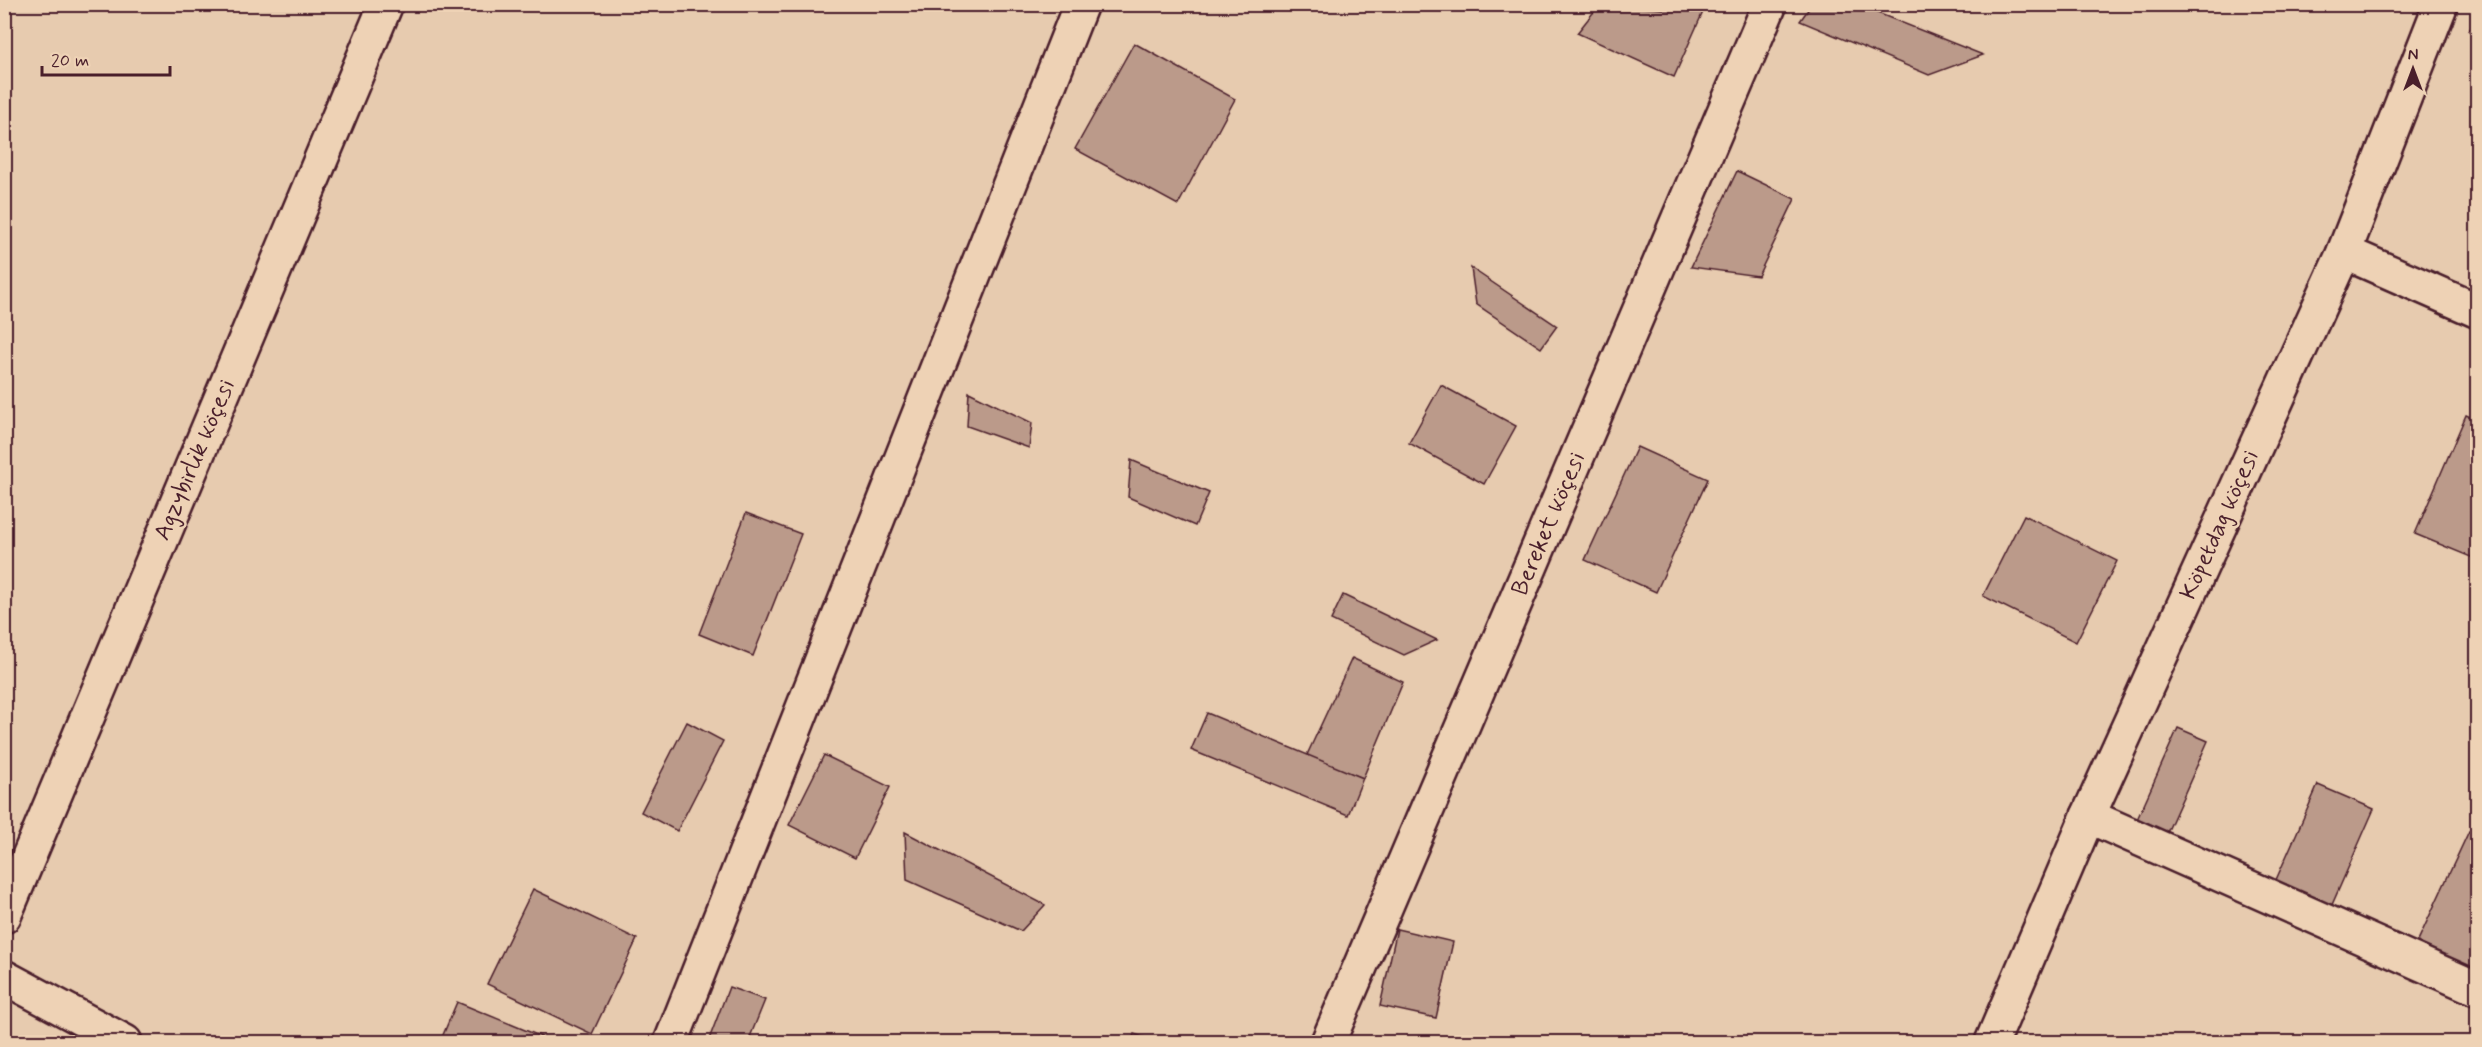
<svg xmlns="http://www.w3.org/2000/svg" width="2482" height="1047" font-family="Mynerve,sans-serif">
	<rect width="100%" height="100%" fill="#e7cbaf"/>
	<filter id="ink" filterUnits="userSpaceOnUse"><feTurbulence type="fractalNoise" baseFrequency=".0167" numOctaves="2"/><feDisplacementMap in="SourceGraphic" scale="12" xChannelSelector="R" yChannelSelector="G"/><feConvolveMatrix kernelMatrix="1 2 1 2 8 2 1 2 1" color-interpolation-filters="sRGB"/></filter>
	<g filter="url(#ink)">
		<g fill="#bb9a8a" stroke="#4a1f2b" stroke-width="1.5">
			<polygon points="1600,4 1703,12 1674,77 1577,33"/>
			<polygon points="1812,4 1855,4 1983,55 1929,75 1800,21"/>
			<polygon points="2478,16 2478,35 2469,31"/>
			<polygon points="1134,43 1235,99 1178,205 1075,149"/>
			<polygon points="1737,171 1795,199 1758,276 1691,267"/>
			<polygon points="1471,268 1557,326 1541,348 1476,304"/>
			<polygon points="1441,385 1516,426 1484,484 1409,443"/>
			<polygon points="969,392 1032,423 1029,448 967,426"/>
			<polygon points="2466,415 2478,420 2478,560 2415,534"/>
			<polygon points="1637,447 1708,479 1656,592 1585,560"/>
			<polygon points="1131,460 1209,493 1195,526 1128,497"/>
			<polygon points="746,513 801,534 753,656 699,634"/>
			<polygon points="2024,515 2117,561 2076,642 1983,596"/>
			<polygon points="1343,595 1437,640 1404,655 1331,620"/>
			<polygon points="1352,658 1403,682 1363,778 1306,757"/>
			<polygon points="1207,713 1363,778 1348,815 1191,750"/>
			<polygon points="687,722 723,741 677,831 641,812"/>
			<polygon points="2178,728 2208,741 2165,837 2135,824"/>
			<polygon points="824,755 890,787 855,858 789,825"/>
			<polygon points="2318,785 2374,809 2331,907 2275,882"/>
			<polygon points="2469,831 2478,835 2476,972 2416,945"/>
			<polygon points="905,832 1045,905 1021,931 907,880"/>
			<polygon points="533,889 637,939 592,1034 487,984"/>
			<polygon points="1397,929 1453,942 1436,1018 1380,1006"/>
			<polygon points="729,987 765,1000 748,1042 708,1042"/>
			<polygon points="457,1002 554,1042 440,1042"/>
			<polygon points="1134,1034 1158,1042 1131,1042"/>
		</g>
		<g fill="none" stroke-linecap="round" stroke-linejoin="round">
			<g stroke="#4a1f2b" stroke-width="38">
				<g id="street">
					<polyline points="2344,252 2478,311"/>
					<polyline points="2088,816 2478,989"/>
					<polyline points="4,916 386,4"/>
					<polyline points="4,977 125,1042"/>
					<polyline points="671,1042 1081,4"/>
					<polyline points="1328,1042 1770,4"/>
					<polyline points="1992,1042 2088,816 2344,252 2441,4"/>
				</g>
			</g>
			<use href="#street" stroke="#eed2b5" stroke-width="33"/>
		</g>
	</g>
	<g text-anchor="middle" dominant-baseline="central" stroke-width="5" stroke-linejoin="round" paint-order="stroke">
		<g font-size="24" fill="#4a1f2b" stroke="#eed2b5">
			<text transform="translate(195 460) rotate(-67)">Agzybirlik köçesi</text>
			<text transform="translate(1549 524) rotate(-67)">Bereket köçesi</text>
			<text transform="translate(2220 525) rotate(-66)">Köpetdag köçesi</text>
		</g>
	</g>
	<rect width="2482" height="1047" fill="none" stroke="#eed2b5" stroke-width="24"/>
	<rect x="12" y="12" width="2458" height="1023" fill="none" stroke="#4a1f2b" stroke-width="2" filter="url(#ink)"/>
	<g transform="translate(2413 69)" stroke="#eed2b5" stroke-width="4.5" paint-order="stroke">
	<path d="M0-4.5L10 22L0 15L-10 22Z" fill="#4a1f2b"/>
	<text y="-9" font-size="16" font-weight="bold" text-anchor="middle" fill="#4a1f2b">N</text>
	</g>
	<path d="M42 66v9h128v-9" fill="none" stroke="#4a1f2b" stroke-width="3"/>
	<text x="51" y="66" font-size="18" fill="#4a1f2b" stroke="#eed2b5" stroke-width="4.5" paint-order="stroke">20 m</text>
</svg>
